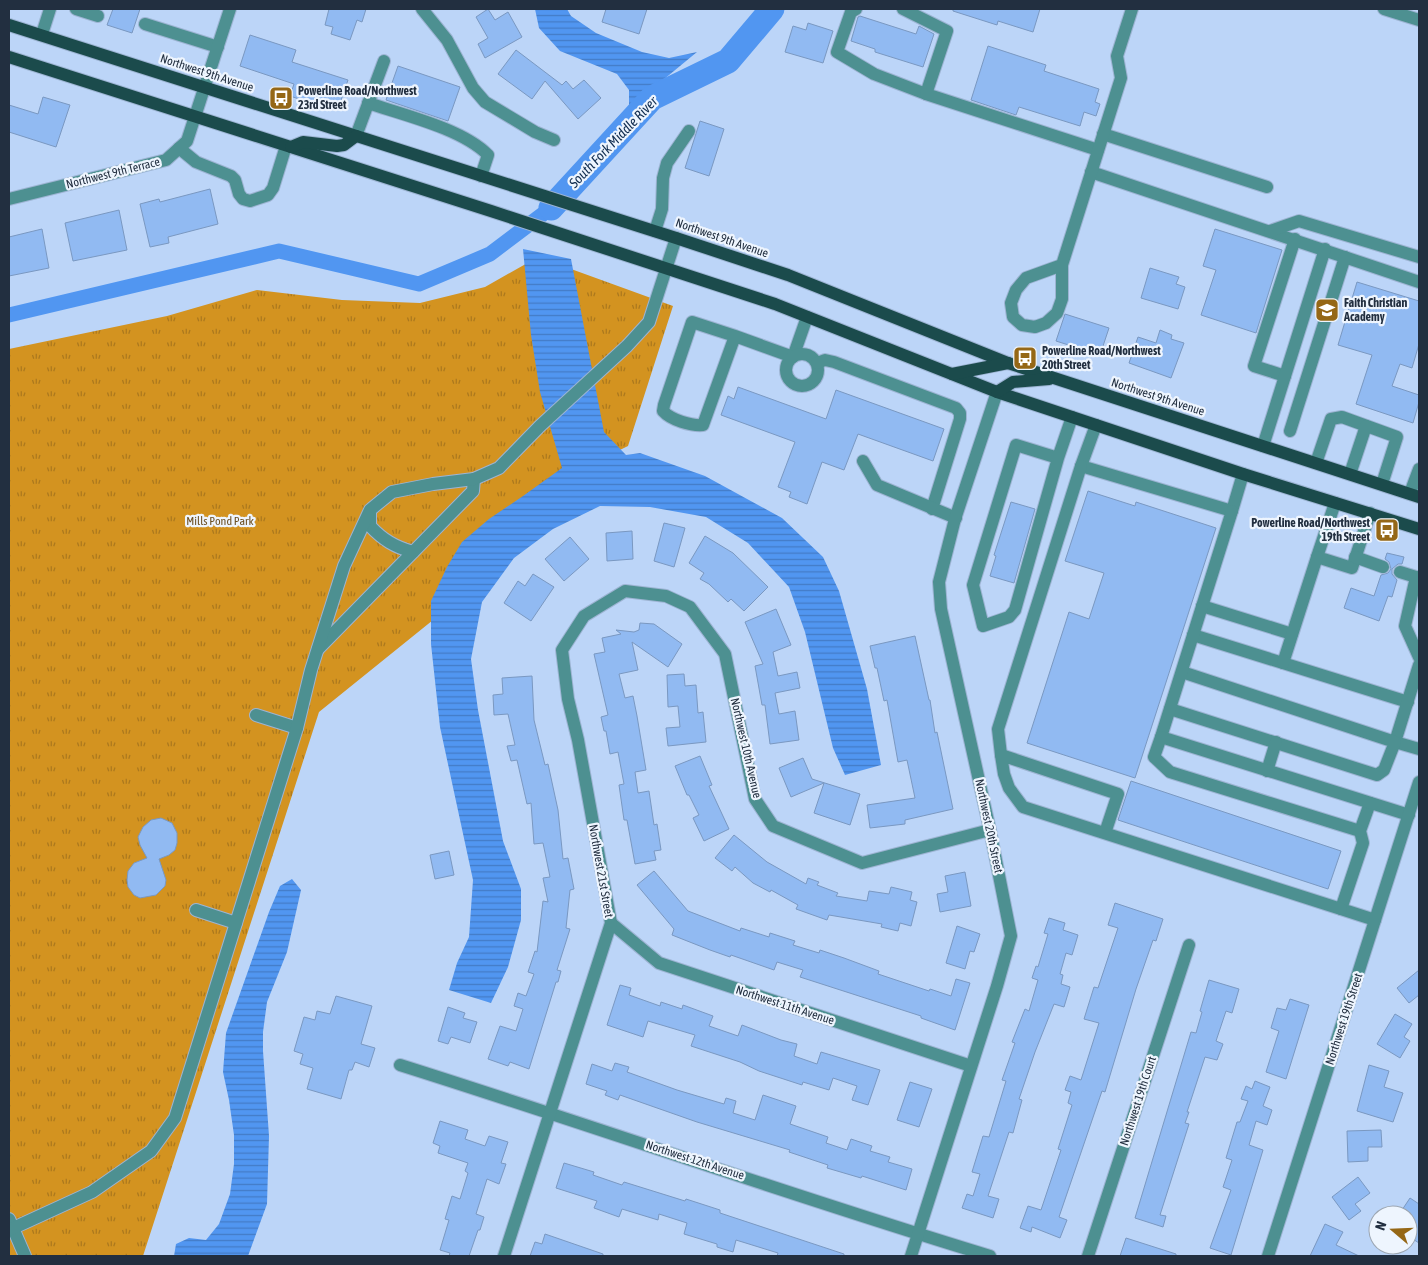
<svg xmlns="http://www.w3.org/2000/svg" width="1428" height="1265" font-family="'Asap Condensed',sans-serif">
	<defs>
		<pattern id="park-tufts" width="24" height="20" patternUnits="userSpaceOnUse" patternTransform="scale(1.25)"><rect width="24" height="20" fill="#d39320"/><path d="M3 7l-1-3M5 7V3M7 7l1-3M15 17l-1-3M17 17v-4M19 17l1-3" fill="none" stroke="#ab781d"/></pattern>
		<pattern id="water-rules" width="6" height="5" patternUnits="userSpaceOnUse" patternTransform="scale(1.25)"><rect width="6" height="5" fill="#5196f1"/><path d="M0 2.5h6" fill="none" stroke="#437bc5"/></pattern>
	</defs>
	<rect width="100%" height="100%" fill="#bcd5f8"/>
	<polygon fill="url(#park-tufts)" points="538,257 673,306 628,446 561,479 438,616 319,712 143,1256 9,1256 9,349 167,316 257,290 342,300 420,303 485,287"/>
	<g fill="url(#water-rules)">
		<polygon points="535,9 567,9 571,16 596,33 642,52 669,58 697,52 629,108 629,90 617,74 560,51 539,28"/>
		<polygon points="523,249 571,259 604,432 626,455 640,453 705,476 782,518 823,557 839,591 867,689 881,765 845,775 833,748 805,632 789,587 748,543 706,517 650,507 600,506 553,529 514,558 482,602 471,659 478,710 503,841 521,889 521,920 508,967 491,1003 449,990 457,963 469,937 473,880 440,727 431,644 431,601 447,567 462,542 489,519 523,496 562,468 540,392 531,335"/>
		<polygon points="292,879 301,890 287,952 267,1002 263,1032 263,1051 269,1136 267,1204 248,1256 174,1256 176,1244 189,1238 206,1240 219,1224 230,1194 234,1164 234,1135 229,1100 223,1072 226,1033 269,912 280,886"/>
	</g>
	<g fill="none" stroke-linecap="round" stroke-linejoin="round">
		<polyline stroke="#5196f1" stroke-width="15" points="9,315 279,251 419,284 490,254 551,208"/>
		<polyline stroke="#5196f1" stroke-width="25" points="551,208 652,98 728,61 772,9"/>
	</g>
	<g fill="#91baf2" stroke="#7a98c1">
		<polygon points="113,9 140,9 132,33 107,25"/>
		<polygon points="329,9 366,9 362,22 357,20 350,40 331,34 333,27 325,25"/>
		<polygon points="488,9 495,20 508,12 522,37 485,58 478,44 488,38 476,17"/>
		<polygon points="606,9 647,9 639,34 602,22"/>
		<polygon points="953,9 1040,9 1033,32 998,21 997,25 953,11"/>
		<polygon points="860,16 916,34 919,26 934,34 923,67 875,52 875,49 851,41 858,17"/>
		<polygon points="808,23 833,31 823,63 785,52 793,26 806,30"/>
		<polygon points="250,35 296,50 292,62 348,80 339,106 322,101 320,106 290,96 294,84 240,66"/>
		<polygon points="988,46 1046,65 1044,71 1099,89 1095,102 1100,104 1096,116 1084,112 1080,126 1019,107 1016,115 971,100"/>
		<polygon points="516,50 562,85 566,81 573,89 584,80 601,98 578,119 545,81 532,99 498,74"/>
		<polygon points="398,66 460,87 448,121 386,100"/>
		<polygon points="43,97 70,105 56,147 9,132 9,105 38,114"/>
		<polygon points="700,121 724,129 709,176 685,168"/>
		<polygon points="210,189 218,224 168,237 169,243 150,247 140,204 159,199 160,202"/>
		<polygon points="119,210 127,250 73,261 65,223"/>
		<polygon points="42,229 49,268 9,276 9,237"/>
		<polygon points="1215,229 1282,250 1256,333 1201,315 1216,270 1203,266"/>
		<polygon points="1150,268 1179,277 1176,284 1185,287 1178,309 1141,298"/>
		<polygon points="1357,282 1419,301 1419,344 1412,368 1400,364 1392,386 1419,395 1419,402 1413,423 1356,404 1372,355 1338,345"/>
		<polygon points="1065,314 1109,328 1100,355 1056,341"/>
		<polygon points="1160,330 1172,335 1171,339 1184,343 1171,378 1129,363 1138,337 1156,343"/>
		<polygon points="738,387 826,419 836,390 944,429 933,461 858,434 844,470 822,462 807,504 789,497 791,492 778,487 795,442 721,415 728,396 734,399"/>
		<polygon points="1088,491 1135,506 1136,502 1216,528 1135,778 1027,743 1069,612 1089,619 1104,573 1065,561"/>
		<polygon points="1011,502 1035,509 1014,583 990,576 996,556 994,555"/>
		<polygon points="664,523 685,528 674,567 654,561"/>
		<polygon points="632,531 633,559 607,561 606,533"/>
		<polygon points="705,536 733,553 768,587 744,611 731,599 728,602 709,584 700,579 704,573 689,563"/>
		<polygon points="570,537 589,559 564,581 545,559"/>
		<polygon points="1387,553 1404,557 1402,564 1398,564 1392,569 1392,574 1397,580 1392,597 1388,596 1379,621 1344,608 1351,588 1374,596 1381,575 1388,573 1391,569 1389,562 1385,559"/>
		<polygon points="533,574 554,587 531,621 504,603 518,581 525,586"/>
		<polygon points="776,609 791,645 773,652 778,676 797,672 800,688 775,693 779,714 795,711 799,740 770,744 765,705 762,705 755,666 763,664 745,622"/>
		<polygon points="640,623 654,624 682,644 668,667 632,642 638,670 619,674 625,698 633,696 637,716 646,770 635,772 638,793 649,791 654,825 657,824 661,850 654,851 656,860 635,864 627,820 624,820 619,785 624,784 618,752 610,754 606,731 604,731 601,717 608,715 594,654 605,652 602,638 621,634 616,630 634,632 639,630"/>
		<polygon points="915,636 929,700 930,700 935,733 937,732 953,809 905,820 905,824 870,828 867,805 915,798 907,760 898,762 887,700 884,701 877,668 875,668 870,646"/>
		<polygon points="684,674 685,686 696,685 698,713 703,712 706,742 668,746 666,728 680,727 678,706 668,707 667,675"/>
		<polygon points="532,676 534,720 545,765 548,764 558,810 563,859 568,858 574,889 570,890 566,928 570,929 557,970 561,971 558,982 556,982 529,1069 510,1062 508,1066 488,1059 500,1026 516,1031 523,1009 514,1006 518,993 526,996 534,974 528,972 535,951 537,952 543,901 548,902 543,878 550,877 543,843 534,844 531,803 527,804 517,760 511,761 507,746 515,745 508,714 494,715 493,695 503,694 502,678"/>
		<polygon points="700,756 712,785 709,786 729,829 704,841 693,818 699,815 689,795 687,795 675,766"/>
		<polygon points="803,758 812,779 860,794 850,825 814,813 824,783 791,797 779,768"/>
		<polygon points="1131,781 1341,851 1328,889 1118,820"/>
		<polygon points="161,818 172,823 177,833 177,843 175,850 169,855 159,859 166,880 165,886 156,895 140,898 134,895 128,887 127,880 128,871 134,863 147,858 140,845 138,837 143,827 151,820"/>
		<polygon points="734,835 767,862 806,884 808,878 819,882 817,885 838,893 836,896 867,901 869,891 889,894 891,887 912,892 910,900 917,902 911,926 900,923 898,931 881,927 882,924 829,915 827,920 796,909 798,905 771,890 770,892 753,883 735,867 732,871 715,858"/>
		<polygon points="449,851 454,875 435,879 430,855"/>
		<polygon points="654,871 688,911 740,931 741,928 769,937 770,933 795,941 793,945 819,953 820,950 844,958 879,971 878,974 929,991 930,989 951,996 956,979 970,983 955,1030 921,1018 921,1016 800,977 803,970 777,962 774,970 731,955 730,957 710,950 672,935 674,929 637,885"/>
		<polygon points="965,872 971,906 940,912 937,894 948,892 945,876"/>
		<polygon points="1115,903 1163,919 1156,941 1153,940 1136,989 1105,1092 1102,1091 1059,1217 1067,1220 1060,1238 1032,1227 1031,1232 1020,1228 1028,1206 1041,1210 1061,1150 1058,1149 1072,1105 1068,1103 1071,1092 1065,1090 1070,1076 1081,1080 1099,1023 1084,1019 1094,987 1098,988 1118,928 1108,925"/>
		<polygon points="1049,918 1065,923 1063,930 1078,935 1072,955 1066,953 1060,974 1063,975 1061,984 1070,987 1064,1007 1054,1004 1035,1052 1019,1099 1022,1100 1013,1133 1009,1132 988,1196 999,1199 993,1218 962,1208 967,1194 973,1196 980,1174 972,1172 983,1136 989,1137 1006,1081 1002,1080 1015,1043 1012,1042 1025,1009 1029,1011 1038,980 1032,978 1036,966 1038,967 1048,934 1044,933"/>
		<polygon points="957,926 980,934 974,952 970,951 965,969 946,963"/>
		<polygon points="1419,970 1419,995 1409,1003 1397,988"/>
		<polygon points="1209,980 1239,989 1232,1013 1226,1011 1216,1041 1223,1044 1217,1060 1205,1057 1187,1112 1189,1112 1185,1123 1189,1124 1160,1215 1166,1216 1163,1227 1135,1218 1191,1032 1196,1033 1202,1012 1200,1011"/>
		<polygon points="620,985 631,988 629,995 660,1006 661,1002 682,1009 683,1005 713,1016 709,1026 738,1036 742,1025 781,1040 797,1044 794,1056 817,1064 821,1052 880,1070 868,1105 852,1100 857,1086 833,1078 829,1090 803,1082 802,1085 759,1071 740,1062 691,1046 695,1035 648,1021 643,1037 607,1025"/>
		<polygon points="336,996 372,1006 361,1044 375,1048 369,1067 355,1062 352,1070 349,1070 341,1099 307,1089 313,1068 300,1064 303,1054 294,1051 304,1017 315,1020 317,1011 330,1014"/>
		<polygon points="1290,999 1309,1005 1286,1079 1266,1072 1279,1031 1271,1028 1277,1008 1286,1010"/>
		<polygon points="448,1007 465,1013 463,1018 477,1022 470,1043 451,1037 448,1044 438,1041"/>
		<polygon points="1395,1014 1412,1024 1404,1037 1410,1041 1400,1058 1377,1044"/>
		<polygon points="615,1063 629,1067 627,1072 677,1090 724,1104 726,1098 736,1101 733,1113 755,1120 763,1095 796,1106 790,1124 828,1137 826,1143 847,1150 851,1139 872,1146 870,1151 890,1157 888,1162 912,1169 906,1190 862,1176 861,1178 827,1168 828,1165 789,1152 790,1150 697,1122 620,1095 618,1100 605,1095 607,1091 586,1084 592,1064 612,1071"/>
		<polygon points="1369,1065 1389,1071 1384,1087 1403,1093 1393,1122 1357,1111"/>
		<polygon points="1255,1081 1270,1087 1263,1106 1272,1110 1267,1125 1256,1121 1249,1145 1263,1150 1231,1255 1210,1248 1231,1190 1223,1187 1232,1160 1226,1158 1237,1122 1240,1122 1248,1101 1241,1099 1246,1086 1252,1089"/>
		<polygon points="910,1082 932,1089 919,1127 897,1120"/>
		<polygon points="440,1121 468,1130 465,1139 485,1146 489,1136 508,1142 501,1163 506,1164 499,1184 487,1179 476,1214 484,1217 480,1230 478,1230 469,1256 449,1256 450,1253 440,1250 449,1220 445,1219 452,1196 460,1199 468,1173 465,1171 468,1163 438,1153 440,1146 433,1143"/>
		<polygon points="1381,1130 1382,1147 1368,1147 1368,1161 1348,1162 1347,1131"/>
		<polygon points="564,1163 594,1172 593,1175 622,1185 624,1182 685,1201 686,1199 720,1210 720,1213 844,1254 844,1256 777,1256 778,1253 736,1240 733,1252 717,1247 717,1244 684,1234 687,1223 659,1214 658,1220 622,1209 619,1217 594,1208 597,1201 556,1188"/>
		<polygon points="1358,1177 1370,1193 1355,1204 1361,1211 1349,1220 1332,1197"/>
		<polygon points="1410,1198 1419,1204 1419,1243 1408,1236 1408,1215 1400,1213"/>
		<polygon points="1325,1224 1343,1232 1336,1245 1359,1256 1310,1256"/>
		<polygon points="545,1234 603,1254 603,1256 530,1256 535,1242 542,1244"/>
		<polygon points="1126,1238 1176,1254 1176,1256 1120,1256"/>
	</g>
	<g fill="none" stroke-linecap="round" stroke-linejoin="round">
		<g stroke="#9db4d3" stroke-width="14">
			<g id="minor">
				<polyline points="76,9 98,16"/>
				<polyline points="422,9 447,40 473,88 485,102 535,132 554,140"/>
				<polyline points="856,9 851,12 837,52 874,74 926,94"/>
				<polyline points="903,9 947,31 926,94 1098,150"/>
				<polyline points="1384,9 1419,20"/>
				<polyline points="145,24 218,47"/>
				<polyline points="42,34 50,9"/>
				<path d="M368 103C404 115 463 129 488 155L481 176"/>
				<polyline points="1103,134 1267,187"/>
				<polyline points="356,136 384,61"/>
				<polyline points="179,148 196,162 231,176 235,180 239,194 243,199 250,201 268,195 273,188 286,146"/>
				<polyline points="1091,172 1419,282"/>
				<polyline points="9,199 166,160 187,141 230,9"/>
				<polyline points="655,231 662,209 663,178 667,163 689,131"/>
				<polyline points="1270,231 1299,221 1419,257"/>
				<polyline points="1062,265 1026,278 1016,290 1011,303 1013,317 1022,325 1035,327 1046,323 1057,313 1062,299 1062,265 1121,78 1117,56 1132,9"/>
				<path d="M735 336 692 322 664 405 663 411C671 420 691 426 703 425L735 336 793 357 807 317"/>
				<circle cx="802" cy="370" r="16"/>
				<polyline points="817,363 825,360 834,362 956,408 960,413 960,419 932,509"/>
				<polyline points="1285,376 1254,366 1295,239"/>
				<polyline points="1096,425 1081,466 1232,511 1243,474"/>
				<polyline points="1290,431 1345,257"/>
				<polyline points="1263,446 1325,249"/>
				<polyline points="1058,458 1015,610 1009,617 983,626 973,585 1016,445 1058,458 1072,417"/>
				<polyline points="863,461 877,485 956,518"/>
				<polyline points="1316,463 1331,419 1342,417 1397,437 1382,484"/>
				<polyline points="1350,474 1366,426"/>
				<polyline points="1410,493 1419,469"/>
				<polyline points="1335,503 1317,557 1352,568 1370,513"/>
				<path d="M370 512V526C383 540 395 547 413 552"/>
				<polyline points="1355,557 1383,567"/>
				<polyline points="1400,572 1416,577"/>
				<polyline points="1419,578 1416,577 1405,626 1419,657"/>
				<polyline points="1202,606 1292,634"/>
				<polyline points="1193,635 1408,702"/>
				<polyline points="318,649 473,491 474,479"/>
				<polyline points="1283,663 1317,557"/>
				<polyline points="1419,665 1395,742 1419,749"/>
				<polyline points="1170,709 1377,775 1384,770 1395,742 1182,672"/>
				<polyline points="256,715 297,728"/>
				<polyline points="1161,737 1232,511"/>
				<polyline points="1001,755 998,729 1081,466"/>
				<polyline points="1267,771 1276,742"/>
				<polyline points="1370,803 1360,831 1363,843 1341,909 1375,920"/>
				<polyline points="1360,831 1170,772 1154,757 1161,737 1409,815"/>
				<polyline points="1105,833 1118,794 1001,755 1004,774 1009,788 1023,807 1341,909"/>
				<polyline points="196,910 236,923"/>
				<polyline points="611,923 659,963 971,1066"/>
				<path d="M400 1065C597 1127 792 1196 990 1256"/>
				<polyline points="9,1219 25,1256"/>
				<polyline points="9,1230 92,1192 151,1151 175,1118 297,728 311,670 344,566 370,510 392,492 433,484 474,479 499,468 540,426 627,346 649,322 676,238"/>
				<polyline points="504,1256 611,923 578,740 568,699 562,650 584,616 625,591 666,596 690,607 725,654 755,799 773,826 862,863 990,830"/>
				<polyline points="911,1256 997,986 1011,936 990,830 941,609 939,582 955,519 997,392"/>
				<polyline points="1088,1256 1189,945"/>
				<polyline points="1268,1256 1419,782"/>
			</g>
		</g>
		<g stroke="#9db4d3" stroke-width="14">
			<g id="major">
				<polyline points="9,25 676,238 788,275 1008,363 1419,497"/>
				<polyline points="9,57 491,211 775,304 997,392 1243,474 1419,529"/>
				<polyline points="291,147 303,142 337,146 344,145 356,136"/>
				<polyline points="952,374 1008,363"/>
				<polyline points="997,392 1013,382 1049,379"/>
			</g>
		</g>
		<use href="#minor" stroke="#4d9091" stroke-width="12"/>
		<use href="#major" stroke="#1b4b4c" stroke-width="12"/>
	</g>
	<defs>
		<g id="bus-square" transform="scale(1.25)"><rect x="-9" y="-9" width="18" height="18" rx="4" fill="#956716" stroke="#eef5fe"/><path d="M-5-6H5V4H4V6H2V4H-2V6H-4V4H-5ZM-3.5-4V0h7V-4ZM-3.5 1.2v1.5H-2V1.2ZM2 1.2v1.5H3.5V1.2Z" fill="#fff"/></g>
		<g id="school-square" transform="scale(1.25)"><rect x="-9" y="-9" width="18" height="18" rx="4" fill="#956716" stroke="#eef5fe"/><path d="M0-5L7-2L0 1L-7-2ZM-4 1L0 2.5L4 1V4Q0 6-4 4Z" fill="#fff"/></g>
	</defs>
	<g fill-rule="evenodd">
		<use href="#bus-square" x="281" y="98"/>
		<use href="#school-square" x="1327" y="310"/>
		<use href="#bus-square" x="1025" y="358"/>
		<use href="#bus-square" x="1387" y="530"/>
	</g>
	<g text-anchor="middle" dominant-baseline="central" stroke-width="4.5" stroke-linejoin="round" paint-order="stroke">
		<g font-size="12" fill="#222f40" stroke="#eef5fe">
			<text transform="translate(207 73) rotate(18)">Northwest 9th Avenue</text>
			<text transform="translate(113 173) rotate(-14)">Northwest 9th Terrace</text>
			<text transform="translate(722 238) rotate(19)">Northwest 9th Avenue</text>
			<text transform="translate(1158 397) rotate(18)">Northwest 9th Avenue</text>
			<text transform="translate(746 748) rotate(77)">Northwest 10th Avenue</text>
			<text transform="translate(989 826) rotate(78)">Northwest 20th Street</text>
			<text transform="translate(601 871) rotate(80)">Northwest 21st Street</text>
			<text transform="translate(785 1005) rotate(18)">Northwest 11th Avenue</text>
			<text transform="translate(1344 1019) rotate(-72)">Northwest 19th Street</text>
			<text transform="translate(1138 1101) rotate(-72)">Northwest 19th Court</text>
			<text transform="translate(695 1160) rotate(18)">Northwest 12th Avenue</text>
		</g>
		<g font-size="12" font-weight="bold" fill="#222f40" stroke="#eef5fe" text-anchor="start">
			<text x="298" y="91">Powerline Road/Northwest<tspan x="298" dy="14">23rd Street</tspan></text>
			<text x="1344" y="303">Faith Christian<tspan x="1344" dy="14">Academy</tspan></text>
			<text x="1042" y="351">Powerline Road/Northwest<tspan x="1042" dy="14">20th Street</tspan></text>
			<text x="1370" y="523" text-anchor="end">Powerline Road/Northwest<tspan x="1370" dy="14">19th Street</tspan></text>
		</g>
		<g font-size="12" fill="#6c4f22" stroke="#eef5fe">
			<text x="220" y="521">Mills Pond Park</text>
		</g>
		<g font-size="14" font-style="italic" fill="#102c4f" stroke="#eef5fe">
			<text transform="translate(613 142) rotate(-46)">South Fork Middle River</text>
		</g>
	</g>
	<rect width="1428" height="1265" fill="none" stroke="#222f40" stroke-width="20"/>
	<g transform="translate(1393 1230) rotate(289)"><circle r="24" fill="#eef5fe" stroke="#9ca6b2"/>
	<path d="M0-4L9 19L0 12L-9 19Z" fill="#956716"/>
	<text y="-8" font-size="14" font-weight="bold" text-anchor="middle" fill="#222f40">N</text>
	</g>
</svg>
